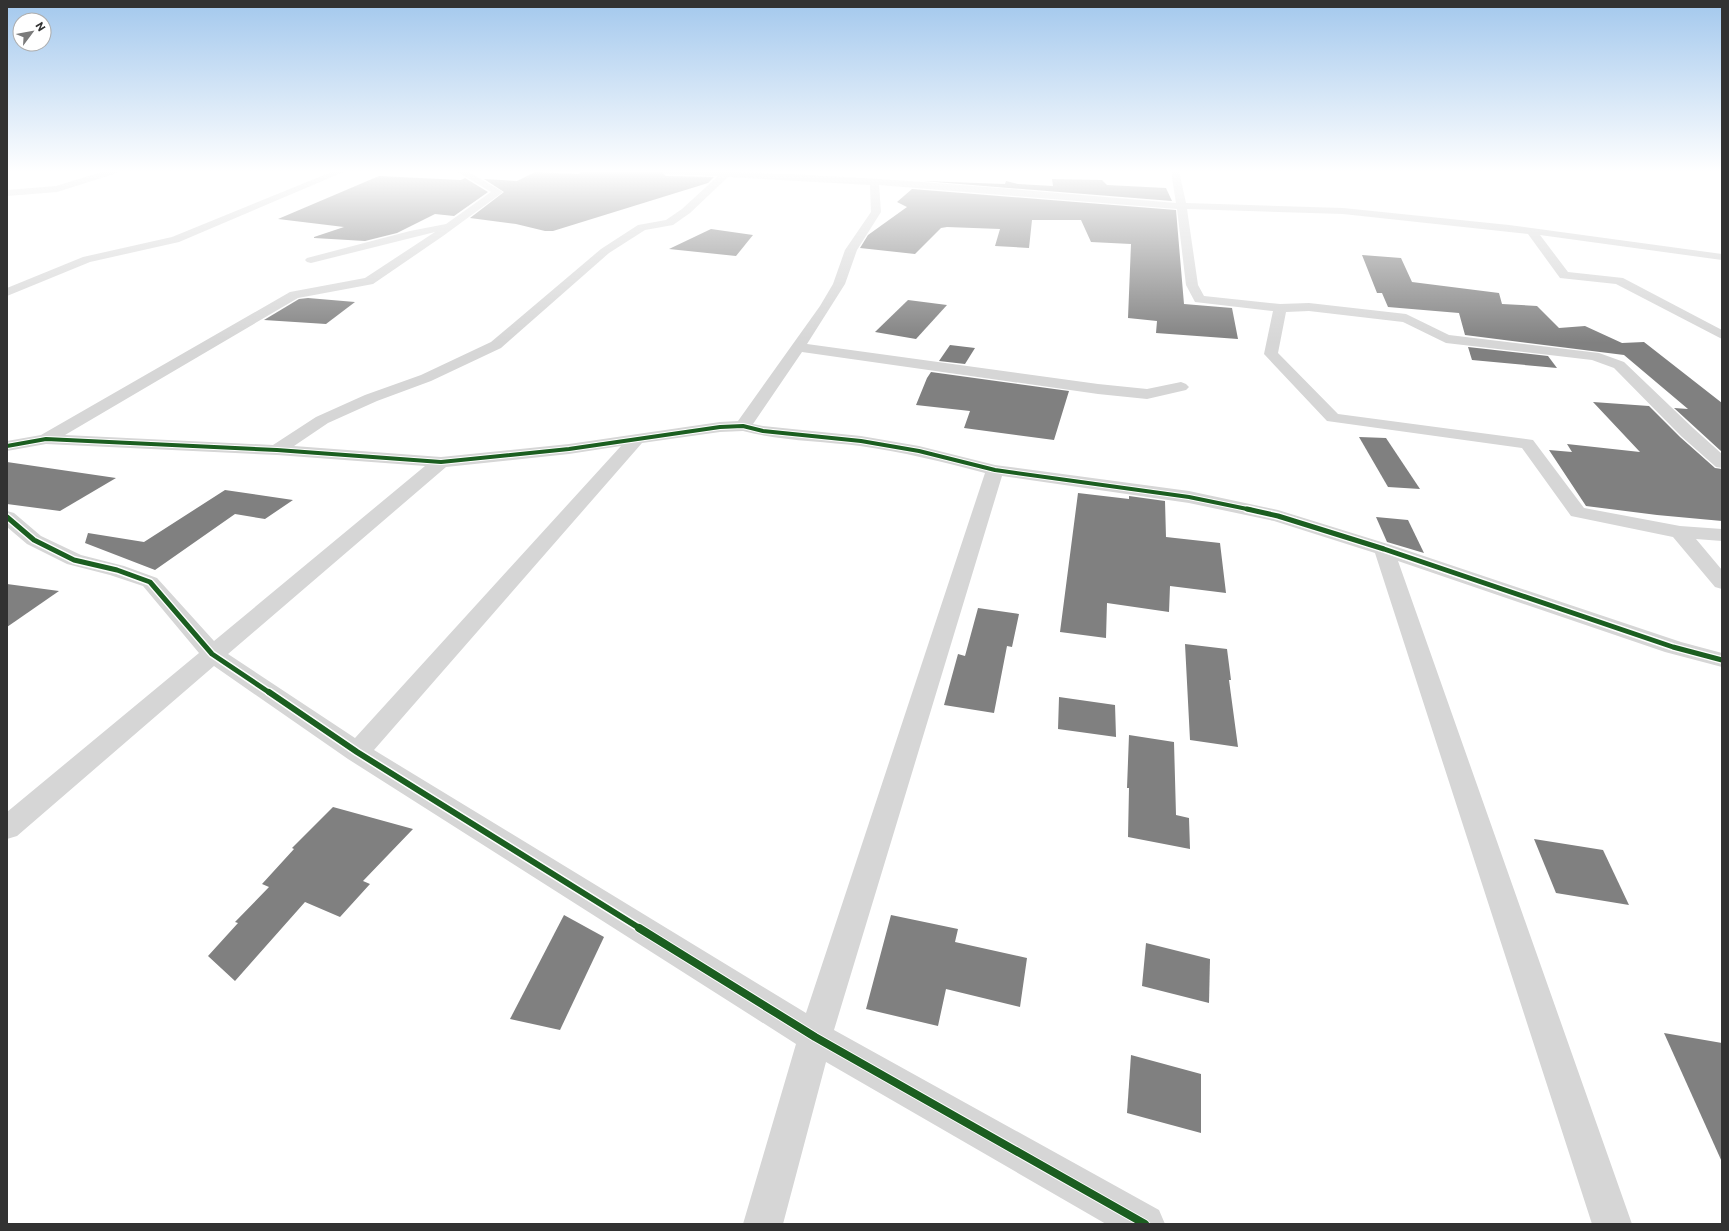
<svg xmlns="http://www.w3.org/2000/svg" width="1729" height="1231" font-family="Commissioner,sans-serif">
	<rect width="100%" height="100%" fill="#fff"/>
	<g fill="#808080">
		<polygon points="583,171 661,171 666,176 714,177 708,183 553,231 545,231 516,224 470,218 504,192 484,179 517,181 535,172 579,174"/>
		<polygon points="379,176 461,180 465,178 488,192 454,216 435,214 397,233 365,241 314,238 314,237 344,227 278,219"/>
		<polygon points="1052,179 1102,180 1107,185 1166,188 1172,201 923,181 1005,184 1006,181 1018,184 1053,186"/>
		<polygon points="912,189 1176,210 1184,304 1232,308 1238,339 1156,333 1157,321 1128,318 1131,244 1091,242 1081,220 1032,220 1029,248 995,246 1000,229 947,227 941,228 915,254 860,248 868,235 907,207 897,202"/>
		<polygon points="711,229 753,235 736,256 669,249"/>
		<polygon points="1362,255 1401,258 1412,282 1499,293 1502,304 1537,306 1559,328 1585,326 1622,343 1644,342 1722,403 1722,452 1674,408 1688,409 1624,355 1465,335 1459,313 1388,307 1382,293 1377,293"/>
		<polygon points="308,298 355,302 326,324 264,320 299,299"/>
		<polygon points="908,300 947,305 916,339 875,332"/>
		<polygon points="950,345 975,348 965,364 939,361"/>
		<polygon points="1468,347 1548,356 1557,368 1472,360"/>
		<polygon points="931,372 1069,391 1054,440 964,428 970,411 916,405 927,378"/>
		<polygon points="1593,402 1649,406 1680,437 1715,468 1722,469 1722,521 1657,515 1586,506 1549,450 1572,452 1567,444 1640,452"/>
		<polygon points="1359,437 1386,438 1420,489 1388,487"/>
		<polygon points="7,462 116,478 60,511 7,504"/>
		<polygon points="225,490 293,500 265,519 235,514 155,570 85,543 88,533 144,542"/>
		<polygon points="1078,493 1129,499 1129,496 1165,501 1166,537 1220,543 1226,593 1170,586 1169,612 1107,603 1106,638 1060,632"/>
		<polygon points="1376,517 1408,520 1424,553 1387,542"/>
		<polygon points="7,584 59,591 7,627"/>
		<polygon points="978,608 1019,614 1012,647 1007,646 994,713 944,705 958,654 965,656"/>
		<polygon points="1185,644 1227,649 1231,680 1229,680 1238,747 1190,740"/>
		<polygon points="1059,697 1115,705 1116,737 1058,729"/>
		<polygon points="1129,735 1174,742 1176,815 1189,818 1190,849 1128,837 1129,788 1127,788"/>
		<polygon points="333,807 413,829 363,881 370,884 340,917 305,902 235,981 208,956 238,923 235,922 269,887 262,884 294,849 292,848"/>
		<polygon points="1534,839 1603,850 1629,905 1556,893"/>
		<polygon points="564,915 604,937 560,1030 510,1019"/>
		<polygon points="891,915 958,929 955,942 1027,958 1020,1007 946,989 938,1026 866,1009"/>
		<polygon points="1146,943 1210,959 1209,1003 1142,986"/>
		<polygon points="1664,1033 1722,1043 1722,1162"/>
		<polygon points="1131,1055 1201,1074 1201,1133 1127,1113"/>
	</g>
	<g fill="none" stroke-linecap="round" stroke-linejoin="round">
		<g fill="#d6d6d6" fill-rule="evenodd">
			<polygon points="105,171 118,171 117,173 57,192 7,196 7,190 56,186"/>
			<polygon points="334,171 346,171 179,242 90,262 7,296 7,288 83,257 172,237"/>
			<path d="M456 171H467L503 192 443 236 373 284 298 298 65 435 273 445 316 417 365 395 421 375 491 342 601 249 638 225 666 220 682 209 718 176 666 174 662 171C833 171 1005 189 1176 203L1171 171H1179L1186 203 1343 208 1509 225 1722 254V260L1540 235 1568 272 1623 278 1722 330V339L1616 284 1560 278 1528 234 1343 214 1187 209 1198 285 1204 296 1280 304 1309 303 1406 314 1449 335 1599 353 1624 362 1693 428 1722 454V468L1716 467 1681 436 1614 368 1592 360 1446 343 1403 322 1309 311 1286 312 1278 353 1338 414 1533 440 1584 508 1680 526 1722 529V541L1696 539 1722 570V589L1715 587 1673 537 1571 516 1522 448 1327 421 1264 354 1273 311 1195 302 1186 285 1177 209 879 185 881 212 857 250 845 284 807 344 1098 384 1147 389 1181 382 1186 384 1189 387 1186 390 1147 399 1098 394 802 352 753 424 763 426 861 436 919 446 995 465 1189 491 1278 510 1391 545 1681 642 1722 653V667L1665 652 1398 561 1632 1224H1592L1375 553 1274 521 1189 503 1002 476 834 1030 1159 1210 1165 1224H1106L826 1062 783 1224H743L796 1044 348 759 214 666 17 836 7 839V812L199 653 143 586 110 575 67 564 27 544 7 527V511L14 513 41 536 81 555 124 566 157 578 214 641 425 466 277 455 46 444 7 451V441L41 435 290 292 365 278 435 232 311 263 307 262 305 260 307 258 410 231 446 224 491 192ZM728 177 870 185 871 212 845 250 833 284 820 306 738 421 720 422 569 444 441 457 294 446 328 423 377 401 431 381 501 348 609 253 645 230 673 225 690 213ZM743 431C781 441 821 441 860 446 903 452 944 462 985 473L806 1013 374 750 642 443 720 432ZM621 446 355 738 228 654 446 467 569 454Z"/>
		</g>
		<g stroke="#fff" stroke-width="6">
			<polyline id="cycleway-far3" points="7,446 46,439 277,450 441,462 569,449 720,427 743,426 763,431 861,441 919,451 995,470 1189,497 1252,510"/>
		</g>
		<g stroke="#fff" stroke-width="8">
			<g id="cycleway-far2">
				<polyline points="1247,509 1278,516 1384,549 1673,647 1722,660"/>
				<polyline points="7,517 34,540 74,560 117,570 150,582 212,654 270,693"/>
			</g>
		</g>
		<g stroke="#fff" stroke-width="9">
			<polyline id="cycleway-far1" points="269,692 357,752 641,929"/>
		</g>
		<g stroke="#fff" stroke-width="10">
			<polyline id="cycleway" points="639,928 815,1037 1145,1224"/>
		</g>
		<use href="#cycleway-far3" stroke="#1b5e20" stroke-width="4"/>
		<use href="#cycleway-far2" stroke="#1b5e20" stroke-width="5"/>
		<use href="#cycleway-far1" stroke="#1b5e20" stroke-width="6"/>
		<use href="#cycleway" stroke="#1b5e20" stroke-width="8"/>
	</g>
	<linearGradient id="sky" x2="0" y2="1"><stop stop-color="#a3c8ed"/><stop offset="0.5" stop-color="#fff"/><stop offset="1" stop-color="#fff" stop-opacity="0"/></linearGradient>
	<rect width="1729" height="343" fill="url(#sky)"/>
	<rect width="1729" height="1231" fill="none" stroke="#323232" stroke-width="16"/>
	<g transform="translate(32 32) rotate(58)"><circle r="19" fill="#ffffff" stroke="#adadad"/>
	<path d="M0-3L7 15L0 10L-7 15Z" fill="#7a7a7a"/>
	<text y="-6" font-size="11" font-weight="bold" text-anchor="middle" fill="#323232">N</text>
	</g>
</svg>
